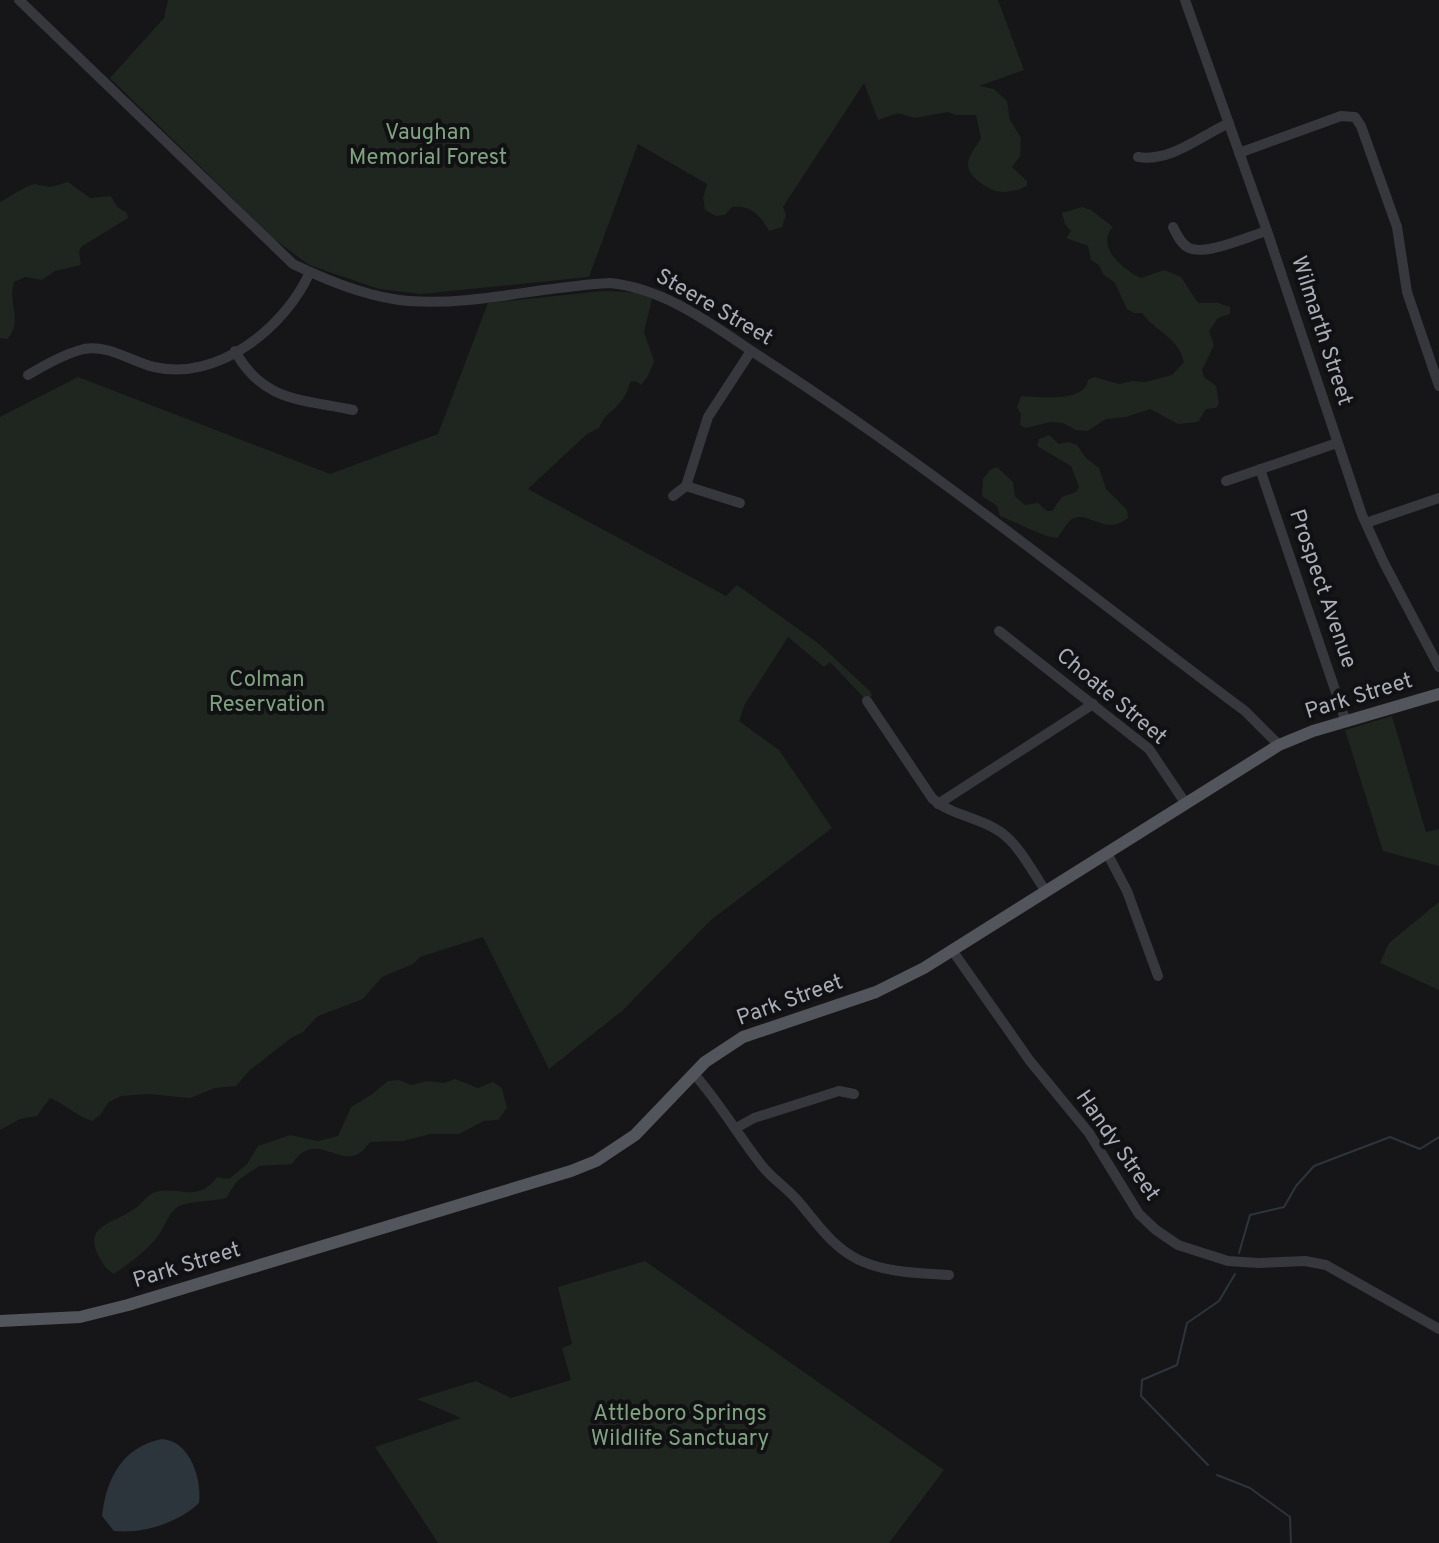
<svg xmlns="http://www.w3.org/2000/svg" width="1439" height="1543" font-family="Overpass,sans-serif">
	<rect width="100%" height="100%" fill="#161618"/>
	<g fill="#1e261f">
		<path d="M168 0H998L1024 70 979 86 994 89 1007 101 1010 120 1021 138 1020 156 1012 167 1027 181V186C1021 189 1011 192 1003 192 991 192 970 178 968 167 966 158 977 146 981 138L976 115H956L948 112 915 118 898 113 878 120 864 83 783 207 786 215 782 227 769 231C760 215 751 205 732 207L725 215 716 216 705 210 703 198 707 184 638 144 589 277 421 294 379 289 309 265 273 238 110 78 164 18Z"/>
		<path d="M68 182 90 198 111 196 117 207 127 213 128 218 81 247 79 252 81 265 55 271 42 280 25 277 14 282C7 305 24 321 7 339L0 338V202L26 187 34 184 50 187Z"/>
		<path d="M1082 207 1091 210 1113 227C1095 246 1123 270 1141 278L1164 270 1181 277 1198 303H1218L1230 307V314L1218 318 1209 331 1214 345 1202 370 1204 377 1216 386 1219 403 1216 408 1206 409 1198 422 1178 424 1150 409 1126 417 1106 419 1087 431 1076 430 1063 423 1051 422 1026 428 1020 425 1021 414 1017 407 1021 396C1038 397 1085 403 1088 380L1094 377 1119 384 1132 381 1145 382 1172 375 1184 362C1178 337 1156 332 1142 313H1134L1127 309 1115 283 1103 274 1099 265 1091 260 1088 246 1066 238 1071 231 1065 224 1062 213Z"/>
		<path d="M603 291 649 293 652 299 644 332 654 361 648 376 641 385 636 381 630 382C623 410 607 408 599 428L587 434 528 489 726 596 737 585 818 643 870 691 872 696 866 700 830 662 824 667 788 637 745 704 739 721 779 750 832 828 711 920 623 1010 549 1069 483 937 420 957 413 964 382 977 363 999 318 1016 303 1032 291 1038 250 1070 236 1086 215 1088 190 1098 148 1094 121 1096 109 1102 100 1115 92 1121C76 1116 65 1104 50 1098L37 1116 20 1119 0 1130V417L78 377 330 474 438 434 488 303Z"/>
		<path d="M1049 435 1059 444 1069 442 1077 445 1086 458 1099 468 1106 489 1127 510 1128 518C1105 536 1090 512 1074 518 1067 521 1063 532 1057 538 1045 538 1014 521 1000 516L997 506 982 496 983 479 990 470 997 467 1013 482 1015 496 1025 505 1038 503 1047 511H1052L1062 497 1076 492 1079 487 1071 466 1037 446 1039 439Z"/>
		<polygon points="1392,716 1426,832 1439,829 1439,866 1383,851 1345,730"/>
		<polygon points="1439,902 1439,990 1380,963 1389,943"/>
		<path d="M455 1079 478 1088 493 1082 502 1088 507 1108 498 1120 484 1121 459 1134H430L403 1141 370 1142C366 1147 362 1153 356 1155 336 1163 313 1131 292 1164L259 1166 237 1181 226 1198C212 1202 186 1200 176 1208 168 1215 164 1228 158 1236 147 1251 129 1263 114 1274 105 1269 103 1264 98 1255 83 1224 116 1223 134 1209 141 1205 146 1196 153 1193 178 1184 196 1205 217 1177L229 1179 247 1164 258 1146 290 1135 318 1141 338 1136 351 1107 371 1095 388 1081 399 1080 411 1085 428 1081 444 1083Z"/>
		<polygon points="645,1261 944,1470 889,1543 438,1543 375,1447 461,1418 417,1399 476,1381 511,1398 571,1380 562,1348 572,1344 558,1287"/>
	</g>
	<path fill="#2c353c" d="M162 1439C190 1441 202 1479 199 1503 178 1523 143 1534 114 1531L102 1516C106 1479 122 1447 162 1439Z"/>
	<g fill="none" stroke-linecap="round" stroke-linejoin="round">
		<g stroke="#2c353c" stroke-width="2">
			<polyline points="1239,1253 1250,1215 1284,1207 1296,1186 1314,1166 1390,1137 1420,1149 1439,1137"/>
			<polyline points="1208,1465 1141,1396 1142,1380 1177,1365 1187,1323 1219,1301 1235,1274"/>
			<polyline points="1217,1475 1250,1488 1290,1517 1291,1543"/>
		</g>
		<g stroke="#37383d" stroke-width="10">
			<path d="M19 0 293 264C328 281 369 298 409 301 474 306 544 286 610 283 670 289 720 331 770 363 935 470 1088 594 1245 711L1279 745"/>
			<polyline points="1185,0 1267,231 1362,515 1384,563 1439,667"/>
			<polyline points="1239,153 1341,116 1355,117 1361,126 1397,227 1407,292 1439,386"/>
			<path d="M1138 157C1171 162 1199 137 1229 123"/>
			<path d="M1173 227C1177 235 1181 244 1189 248 1206 256 1249 236 1267 231"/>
			<path d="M235 351C263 402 301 399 353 410"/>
			<path d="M28 375C45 365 64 354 84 349 108 344 132 362 154 367 217 382 285 328 310 272"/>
			<polyline points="1260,469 1346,722"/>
			<polyline points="1226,481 1337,443"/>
			<polyline points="686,486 740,503"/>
			<polyline points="673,496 686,486 708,417 751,351"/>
			<polyline points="1366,523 1439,498"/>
			<polyline points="999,631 1149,749 1186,804"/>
			<path d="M867 701 932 798C951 816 977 816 999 831 1018 843 1032 871 1045 890"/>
			<polyline points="938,804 1093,704"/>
			<polyline points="1107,853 1127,891 1158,976"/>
			<polyline points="952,950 1030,1061 1089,1133 1139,1214 1156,1230 1178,1245 1228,1261 1258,1263 1305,1261 1326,1265 1439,1329"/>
			<path d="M694 1074C720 1103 739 1137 763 1167 774 1180 788 1189 798 1201 817 1223 832 1247 859 1260 887 1273 919 1273 949 1275"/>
			<polyline points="736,1128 754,1118 839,1091 854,1094"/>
		</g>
		<polyline stroke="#53555c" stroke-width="12" points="0,1321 80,1317 128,1305 571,1171 596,1161 635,1135 705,1062 743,1037 876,992 924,968 1279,745 1313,731 1439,694"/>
	</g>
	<g text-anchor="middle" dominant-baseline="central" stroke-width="8" stroke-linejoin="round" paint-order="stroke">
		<g font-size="22" fill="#7fa381" stroke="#111113">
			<text x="428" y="133">Vaughan<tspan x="428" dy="25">Memorial Forest</tspan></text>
			<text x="267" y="680">Colman<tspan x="267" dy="25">Reservation</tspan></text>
			<text x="680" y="1414">Attleboro Springs<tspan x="680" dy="25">Wildlife Sanctuary</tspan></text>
		</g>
		<g font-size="22" fill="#a8adb8" stroke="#111113">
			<text transform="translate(714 308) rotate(30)">Steere Street</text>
			<text transform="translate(1321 331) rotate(72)">Wilmarth Street</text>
			<text transform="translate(1322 589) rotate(71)">Prospect Avenue</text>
			<text transform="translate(1111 697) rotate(40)">Choate Street</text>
			<text transform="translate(1359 697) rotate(-17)">Park Street</text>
			<text transform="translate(790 1001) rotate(-20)">Park Street</text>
			<text transform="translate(1117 1146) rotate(55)">Handy Street</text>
			<text transform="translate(187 1266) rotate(-17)">Park Street</text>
		</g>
	</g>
</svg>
